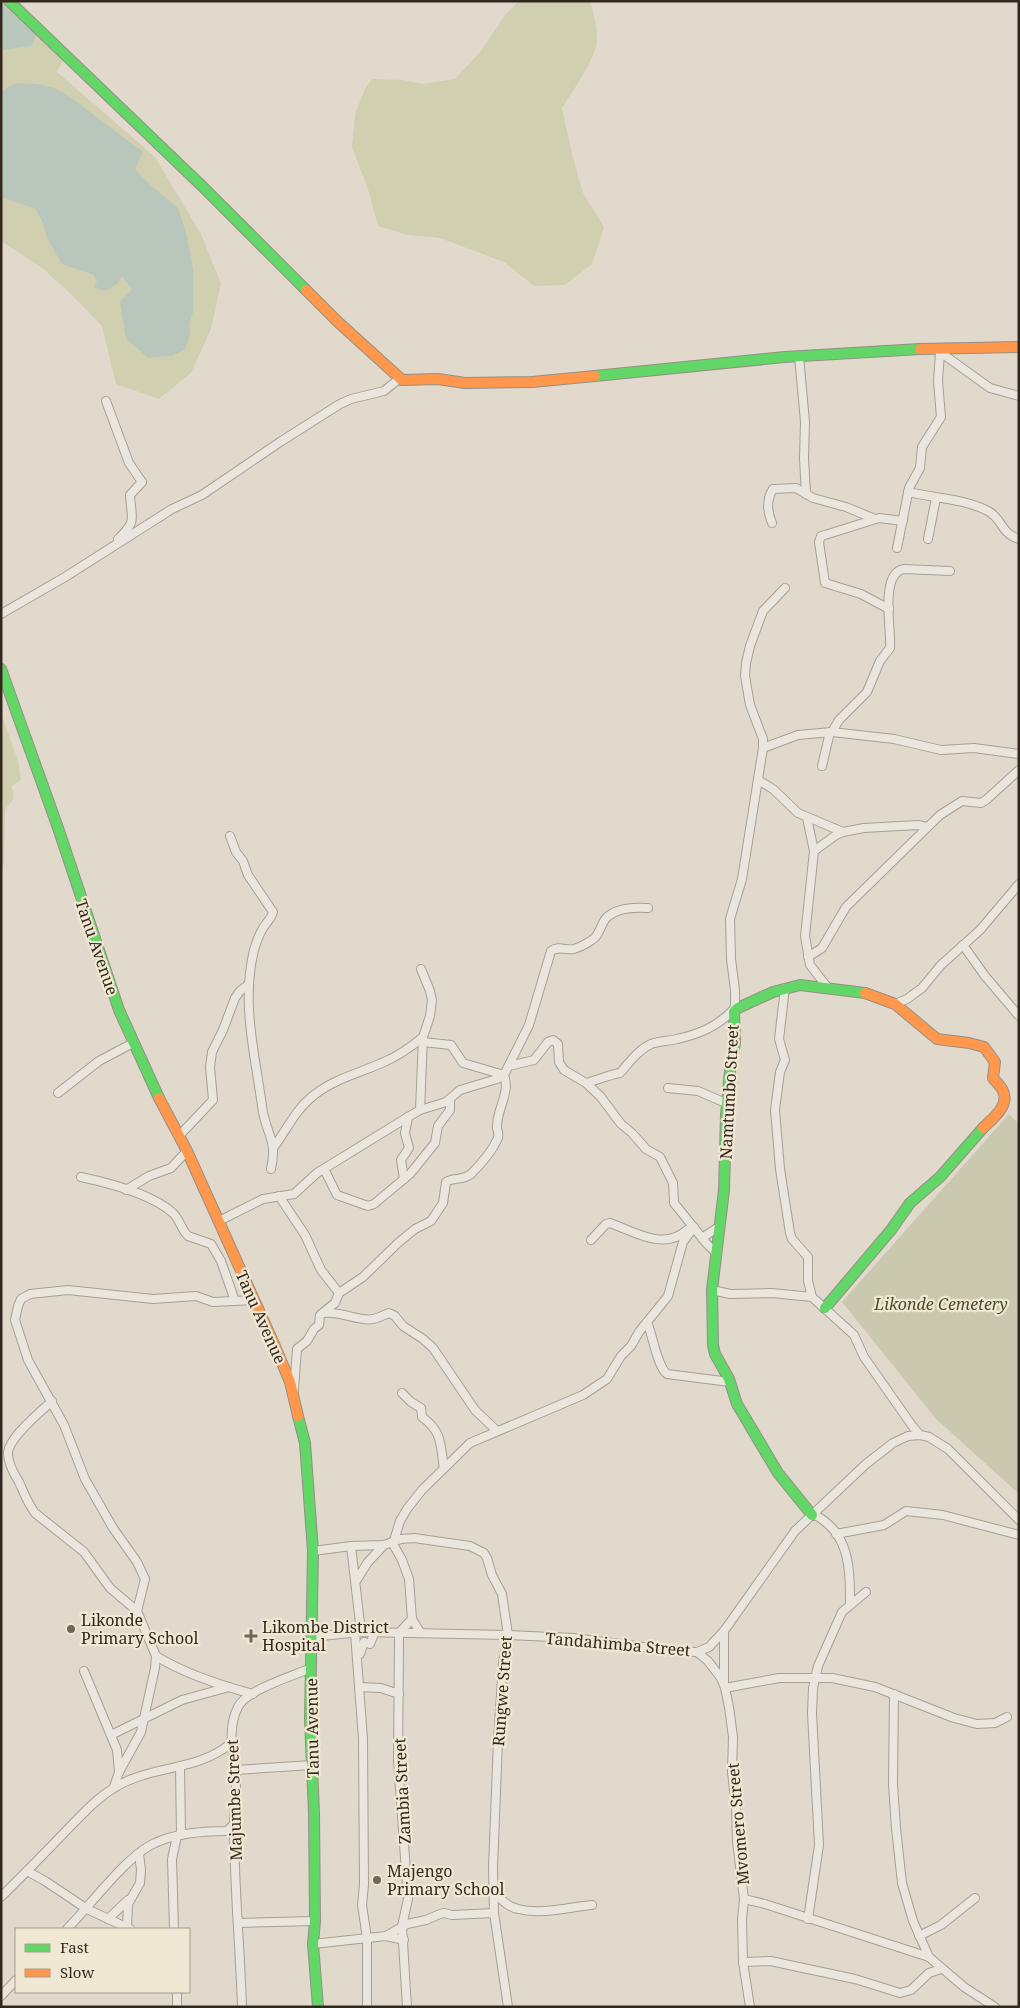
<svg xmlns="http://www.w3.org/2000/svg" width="1020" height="2008" font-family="'Noto Serif',serif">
	<rect width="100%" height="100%" fill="#e1dacc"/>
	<g fill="#d0cfb0">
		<polygon points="1,1 3,1 63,61 57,72 155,157 201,234 221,284 211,329 191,373 159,399 116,384 102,326 72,295 41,267 1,241"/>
		<path d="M519 1H590C594 12 599 35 596 47 590 66 573 91 562 108L572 154 583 193 604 227 592 264 565 285 534 286 504 262 440 238 408 235 378 226 368 189 352 147 355 114 365 89 372 79 403 80 423 84 455 79 481 51 505 15Z"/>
		<polygon points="1,713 18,761 21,780 12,786 14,798 5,810 4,862 1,875"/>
	</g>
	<polygon fill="#cac9af" points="1009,1114 1019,1124 1019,1491 1017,1492 936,1419 842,1302"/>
	<g fill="#b8c6bc">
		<polygon points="1,3 36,35 31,46 1,50"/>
		<polygon points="17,83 37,84 54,88 70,97 143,152 135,169 150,185 178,208 187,236 193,269 193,312 189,324 190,335 185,349 172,356 149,358 126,339 120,302 132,289 122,276 117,284 105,291 93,287 97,282 94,275 62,264 47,238 43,223 36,209 1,197 1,94 6,88"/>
	</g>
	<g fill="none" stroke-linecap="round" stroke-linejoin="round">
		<g stroke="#a69f96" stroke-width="10">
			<g id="street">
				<polyline points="940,352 990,388 1019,396"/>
				<polyline points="799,356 805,422 804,459 806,494"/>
				<path d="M106 401 129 463 142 482 130 495C131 519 138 520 118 539"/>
				<path d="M908 492C934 498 965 499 988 511 1002 518 1001 534 1019 539"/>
				<path d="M772 523C767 511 766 500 773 489L796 488 813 498 846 507 875 519"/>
				<polyline points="928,539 936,498"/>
				<polyline points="897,548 909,488 920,468 922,447 941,417 938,381 940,352 942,348"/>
				<polyline points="889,609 861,594 825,583 819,542 821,536 825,535 879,518 903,521"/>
				<polyline points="1,614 65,577 172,509 202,495 280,442 340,404 351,399 384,391 399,379"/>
				<path d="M832 732 839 720 867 692 880 661 890 648C892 632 879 573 904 569L950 571"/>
				<polyline points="763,748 798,735 832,732 894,739 941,750 974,748 1019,754"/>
				<polyline points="822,766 830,732"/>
				<polyline points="758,780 773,789 798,813 843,832"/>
				<polyline points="807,818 814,851 805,936 810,965 828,988"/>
				<path d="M230 836 236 852 243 861 248 875 273 912C271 919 266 923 263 928 259 935 256 943 254 950 241 1003 255 1054 262 1106 265 1133 278 1139 271 1169"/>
				<polyline points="814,851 836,835 843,832 864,828 918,825 927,827"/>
				<polyline points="963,945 985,976 1019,1016"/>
				<polyline points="808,957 822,948 846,907 940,815 962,801 981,803 986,800 1019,770"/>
				<polyline points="785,988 779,1039 785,1060 780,1072 775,1110 780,1169 790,1233 792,1239 808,1257 808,1281 812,1297"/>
				<polyline points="895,1004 907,999 922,988 941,965 980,930 1019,884"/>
				<polyline points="735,1011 735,990 731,959 730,919 742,879 763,748 763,739 750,705 745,676 746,663 750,646 763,611 785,588"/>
				<path d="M509 1066 534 1060 548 1042 553 1040 558 1044 559 1062 564 1070 586 1083C598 1080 608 1075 620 1073 629 1063 638 1050 651 1044 659 1041 669 1041 677 1039 700 1034 718 1026 734 1009"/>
				<polyline points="586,1083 600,1096 621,1124 632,1133 646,1149 660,1157 673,1183 674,1203 707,1244 716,1253"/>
				<polyline points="668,1088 698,1091 728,1104"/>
				<polyline points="58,1093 99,1061 133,1043"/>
				<polyline points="420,1110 423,1037 430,1016 432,1000 430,991 421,969"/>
				<polyline points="179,1136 213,1100 210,1067 212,1052 223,1030 235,998 240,991 248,985"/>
				<path d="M274 1147C287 1129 296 1109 314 1095 336 1078 360 1073 384 1062 398 1056 411 1047 423 1037"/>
				<polyline points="324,1169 337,1195 368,1206 374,1204 410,1174 435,1143 438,1126 450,1110 450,1099"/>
				<path d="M81 1177C109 1183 152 1194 173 1213 180 1220 181 1229 188 1236L211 1244 221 1261 235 1301"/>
				<polyline points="404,1179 401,1160 409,1148 405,1133 408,1117"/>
				<polyline points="126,1190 149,1176 171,1168 187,1151"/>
				<polyline points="279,1196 305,1235 321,1270 339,1293"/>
				<path d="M219 1221 263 1199 294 1194 317 1173 408 1117 420 1110 446 1102 460 1090 497 1079 504 1075 529 1025 551 951C559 945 566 951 574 949 581 947 594 940 597 935 601 929 602 922 607 917 617 908 635 907 648 908"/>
				<polyline points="702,1238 720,1226"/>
				<path d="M591 1240 606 1224 610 1223C635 1232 664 1251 687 1230"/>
				<polyline points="712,1290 730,1294 772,1293 812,1297 854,1335 864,1357 913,1427 920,1435"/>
				<path d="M324 1313C341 1311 360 1322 373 1319 378 1318 384 1315 389 1313L395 1316 403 1326 423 1339 433 1348 475 1410 497 1431"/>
				<path d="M647 1322C653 1336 657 1366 667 1374L730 1382"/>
				<path d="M294 1390 297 1349 307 1341 314 1329 319 1325 320 1315 335 1303 339 1293 363 1277 398 1243 415 1229 431 1221 443 1203 446 1182C453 1177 463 1181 471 1174 480 1165 492 1151 497 1140 500 1135 498 1133 497 1128 496 1110 511 1093 504 1075L463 1063 451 1045 423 1042"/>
				<path d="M402 1393 411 1402 421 1408 422 1417C443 1432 440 1445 444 1468"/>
				<path d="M52 1401C41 1411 7 1439 8 1454 8 1463 14 1474 19 1482 24 1493 28 1504 35 1513L84 1552 110 1588 137 1611"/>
				<path d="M813 1514C850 1532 850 1568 850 1604"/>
				<polyline points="836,1534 884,1525 906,1511 943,1515 1019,1535"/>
				<polyline points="351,1546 361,1632"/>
				<polyline points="313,1551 351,1546 384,1545 401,1539 414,1538 470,1546 484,1553 487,1558 492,1575 502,1594 508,1635 503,1663 498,1740 493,1868 494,1913 508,2007"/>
				<polyline points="356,1581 368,1562 384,1545"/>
				<polyline points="724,1631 724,1682"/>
				<polyline points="420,1632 412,1619 409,1579 402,1560 393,1544 400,1521 407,1509 422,1490 470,1443 583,1395 607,1379 621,1356 631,1346 639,1332 668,1296 683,1242 694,1227"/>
				<polyline points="355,1633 363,1739 364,1885 362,1905 367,1938 367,2007"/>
				<polyline points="311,1637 361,1632 508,1635 574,1638 673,1651 697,1652 709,1647 724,1631 795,1531 866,1464 893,1443 908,1436 920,1435 929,1437 948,1449 1019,1520"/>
				<polyline points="697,1652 708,1661 721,1678 725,1688 729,1707 733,1737 732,1772 736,1807 737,1842 744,1899 742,1920 743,1962 750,2007"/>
				<polyline points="360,1654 364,1642 370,1644 374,1634"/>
				<path d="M156 1656C185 1674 219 1685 253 1694"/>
				<polyline points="84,1671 117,1750 119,1772"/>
				<polyline points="359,1687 381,1688 399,1694"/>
				<polyline points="725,1688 779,1678 832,1678 875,1687 954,1718 977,1724 995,1723 1007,1717"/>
				<polyline points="894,1694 893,1784 896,1828 902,1883 913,1921 929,1957 964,1987 995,2007"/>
				<polyline points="111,1735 182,1700 229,1687"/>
				<polyline points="180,1766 181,1835"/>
				<polyline points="235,1770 312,1765"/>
				<polyline points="114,1787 119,1772 141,1732 155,1668 156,1656 137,1611 145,1579 137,1562 113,1528 85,1479 64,1425 28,1360 15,1320 18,1306 21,1299 30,1294 68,1290 153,1299 196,1296 213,1302 254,1300"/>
				<polyline points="27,1871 45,1881 87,1909 130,1929"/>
				<path d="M494 1891C500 1899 508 1907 518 1909 541 1915 569 1907 592 1905"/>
				<path d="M1 1897C22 1876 43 1855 63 1834 79 1818 94 1800 114 1788 150 1765 196 1772 230 1744"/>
				<polyline points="744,1899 765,1904 929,1957"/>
				<polyline points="108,1919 128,1900"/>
				<polyline points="808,1919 819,1845 812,1713 813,1688 818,1666 842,1612 866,1592"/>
				<polyline points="239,1923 315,1921"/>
				<polyline points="127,1928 128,1904 140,1883 141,1870 139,1854"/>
				<path d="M67 1929C90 1906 127 1855 155 1843 176 1833 203 1831 227 1831L234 1824"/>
				<polyline points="174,1929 172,1859 177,1836"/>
				<polyline points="386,1936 407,1924 426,1920 440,1914 444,1913 452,1915 494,1913"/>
				<polyline points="919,1936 941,1925 975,1898"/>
				<polyline points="313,1944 386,1936 404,1940"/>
				<polyline points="743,1962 771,1961 789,1965 855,1979 900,1993 911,1990 929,1973 941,1969"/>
				<polyline points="177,1992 177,2007"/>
				<polyline points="1,1996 16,1980"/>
				<path d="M242 2007C240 1946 234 1885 234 1824 234 1810 236 1796 236 1782 236 1756 225 1733 238 1707 246 1690 293 1676 311 1668"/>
				<polyline points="407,2007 402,1926 408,1899 398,1761 399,1641 399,1633 412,1619"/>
			</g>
		</g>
		<g stroke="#968f86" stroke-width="12">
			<g id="fast">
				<polyline points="9,1 203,187 306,290"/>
				<polyline points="595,376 785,357 920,349"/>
				<polyline points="1,669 57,825 119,1010 159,1098"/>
				<polyline points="825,1308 891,1230 910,1203 940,1177 983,1128"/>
				<polyline points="298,1416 305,1443 313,1551 310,1719 314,1813 315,1921 313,1944 318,2007"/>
				<polyline points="812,1515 778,1473 737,1404 729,1379 715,1354 713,1345 712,1290 724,1190 726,1115 730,1071 735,1043 734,1012 738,1008 773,992 800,985 865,993"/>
			</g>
		</g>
		<g stroke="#968f86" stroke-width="12">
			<g id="slow">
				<polyline points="306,290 338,322 402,380 438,379 465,383 532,382 595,376"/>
				<polyline points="920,349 1019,347"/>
				<path d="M865 993 895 1004 937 1039 969 1043 984 1047 995 1062 993 1078C996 1082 1001 1086 1003 1091 1010 1106 992 1119 983 1128"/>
				<polyline points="159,1098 187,1151 274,1344 290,1382 298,1416"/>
			</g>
		</g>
		<use href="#street" stroke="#eae6de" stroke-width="8"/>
		<use href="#fast" stroke="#63d668" stroke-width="10"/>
		<use href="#slow" stroke="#ff974d" stroke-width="10"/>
	</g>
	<g fill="#70665c" stroke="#f1e8d3" stroke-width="2">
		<circle cx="71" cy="1629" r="5"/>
		<path d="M248.5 1628.5h5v5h5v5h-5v5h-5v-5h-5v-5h5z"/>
		<circle cx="377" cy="1880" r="5"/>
	</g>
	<g text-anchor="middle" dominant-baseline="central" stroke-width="4.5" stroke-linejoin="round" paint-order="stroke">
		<g font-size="16" fill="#33281f" stroke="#f1e8d3">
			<text transform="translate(97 947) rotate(71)">Tanu Avenue</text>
			<text transform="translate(729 1092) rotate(-87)">Namtumbo Street</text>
			<text transform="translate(261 1317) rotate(66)">Tanu Avenue</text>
			<text transform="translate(618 1644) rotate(5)">Tandahimba Street</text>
			<text transform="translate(502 1691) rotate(-86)">Rungwe Street</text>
			<text transform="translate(312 1728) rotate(-91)">Tanu Avenue</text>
			<text transform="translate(402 1791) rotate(-93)">Zambia Street</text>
			<text transform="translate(234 1800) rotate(-92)">Majumbe Street</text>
			<text transform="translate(738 1824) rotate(-95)">Mvomero Street</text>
		</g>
		<g font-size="16" font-style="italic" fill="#454e28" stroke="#f1e8d3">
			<text x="941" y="1304">Likonde Cemetery</text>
		</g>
		<g font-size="16" fill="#33281f" stroke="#f1e8d3" text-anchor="start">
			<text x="81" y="1620">Likonde<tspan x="81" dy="18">Primary School</tspan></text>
			<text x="262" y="1627">Likombe District<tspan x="262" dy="18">Hospital</tspan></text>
			<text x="387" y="1871">Majengo<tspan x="387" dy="18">Primary School</tspan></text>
		</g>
	</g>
	<rect width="1020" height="2008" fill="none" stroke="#33281f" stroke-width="5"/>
	<rect x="15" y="1928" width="175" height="65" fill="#f1e8d3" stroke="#a59b8b"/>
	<rect x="25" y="1944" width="25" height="8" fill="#63d668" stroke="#a59b8b"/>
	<text x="60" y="1953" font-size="15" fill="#33281f">Fast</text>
	<rect x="25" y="1969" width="25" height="8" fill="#ff974d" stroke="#a59b8b"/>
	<text x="60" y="1978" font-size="15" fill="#33281f">Slow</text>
</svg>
